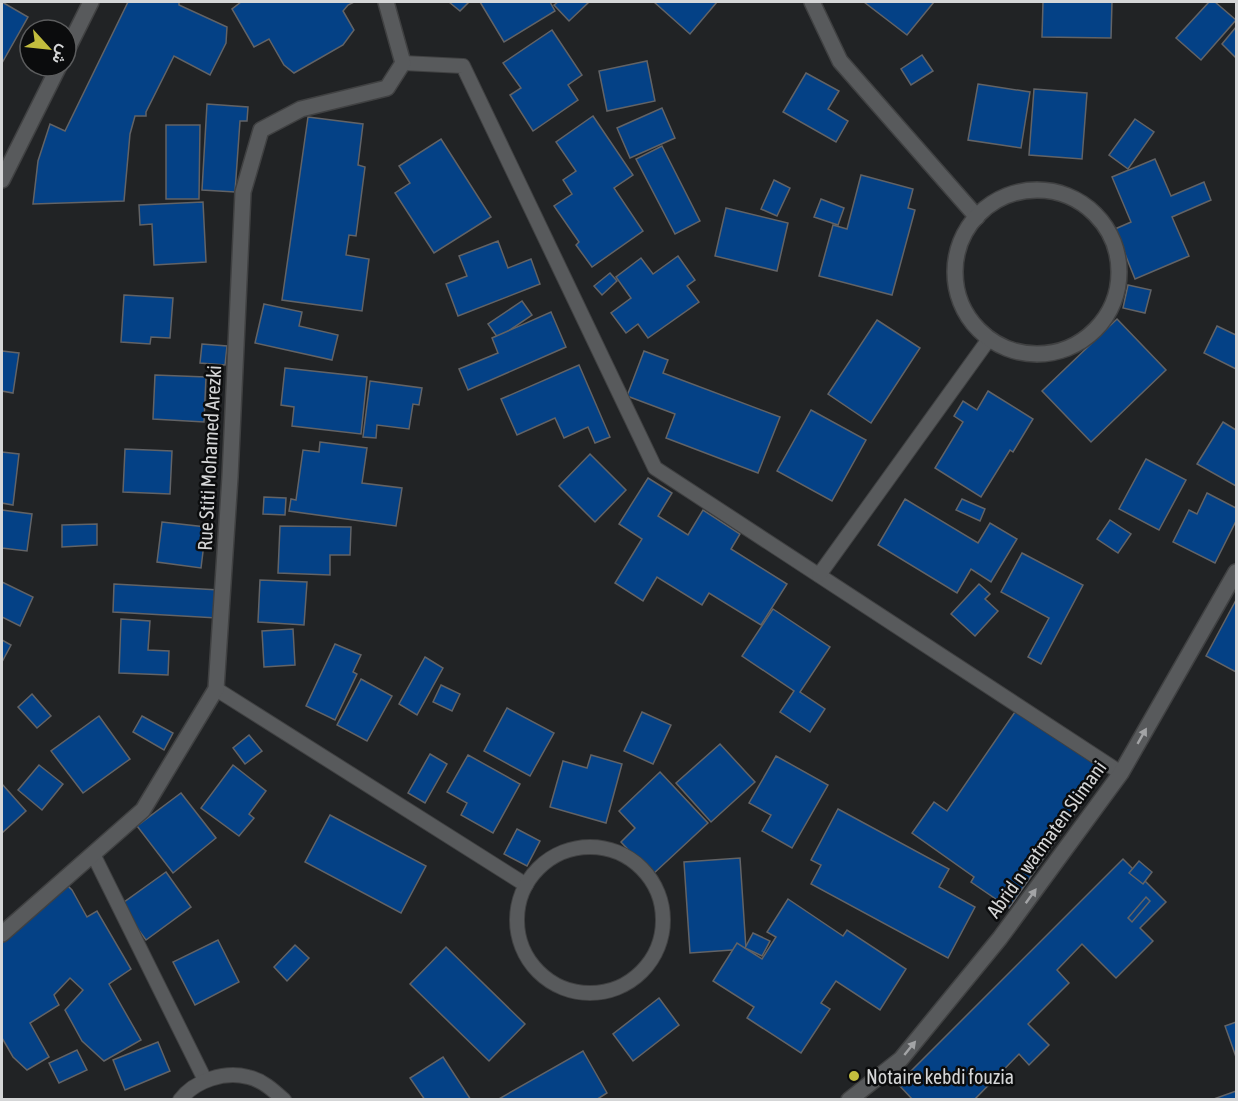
<svg xmlns="http://www.w3.org/2000/svg" width="1238" height="1101" font-family="'Asap Condensed',Vazirmatn,sans-serif">
	<rect width="100%" height="100%" fill="#212325"/>
	<g fill="#044186" stroke="#626366" stroke-width="1.5">
		<polygon points="2,2 28,17 2,63"/>
		<polygon points="128,2 179,2 179,5 227,27 226,43 210,75 174,56 146,112 146,116 135,116 130,134 124,201 33,204 38,161 50,124 65,131"/>
		<polygon points="241,2 354,2 348,5 343,11 354,30 343,45 294,73 284,65 269,39 254,47 232,9"/>
		<polygon points="449,2 469,2 460,11"/>
		<polygon points="480,2 550,2 555,11 504,42"/>
		<polygon points="558,2 589,2 569,21 554,5"/>
		<polygon points="654,2 717,2 690,34"/>
		<polygon points="864,2 934,2 907,35"/>
		<polygon points="1043,2 1112,2 1111,38 1042,37"/>
		<polygon points="1209,2 1215,2 1236,20 1201,60 1176,38"/>
		<polygon points="1236,27 1236,58 1222,44"/>
		<polygon points="552,30 582,75 568,85 578,100 533,131 510,95 521,88 503,63"/>
		<polygon points="922,55 933,71 911,85 901,69"/>
		<polygon points="647,61 655,101 607,111 599,71"/>
		<polygon points="806,73 839,91 828,109 848,121 836,142 783,112"/>
		<polygon points="978,84 1030,92 1021,148 968,140"/>
		<polygon points="1034,89 1087,93 1082,159 1029,155"/>
		<polygon points="207,104 248,107 247,121 240,121 235,192 202,190"/>
		<polygon points="662,108 675,138 630,158 617,128"/>
		<polygon points="593,116 633,175 614,188 643,231 592,267 576,245 579,242 554,206 572,194 563,180 576,171 556,142"/>
		<polygon points="308,117 363,124 358,165 365,167 356,236 349,235 346,255 369,259 362,311 282,300"/>
		<polygon points="1135,119 1154,132 1128,169 1109,155"/>
		<polygon points="166,125 200,125 199,199 166,199"/>
		<polygon points="441,139 491,217 434,253 395,193 410,183 399,166"/>
		<polygon points="662,146 700,221 675,234 636,159"/>
		<polygon points="1155,159 1171,196 1204,182 1211,200 1172,217 1189,256 1135,279 1115,229 1131,222 1112,177"/>
		<polygon points="861,175 913,189 908,208 915,210 892,295 819,276 833,225 847,229"/>
		<polygon points="774,180 790,188 777,216 761,209"/>
		<polygon points="821,199 844,208 838,225 814,217"/>
		<polygon points="203,202 206,262 154,265 152,224 140,225 139,205"/>
		<polygon points="726,208 788,223 777,271 715,256"/>
		<polygon points="498,241 508,268 531,259 540,284 458,316 446,284 467,276 459,256"/>
		<polygon points="678,256 695,280 687,286 699,302 648,338 638,324 626,333 611,313 631,298 616,277 641,258 653,274"/>
		<polygon points="610,273 617,281 602,295 594,286"/>
		<polygon points="1128,285 1151,290 1145,313 1123,308"/>
		<polygon points="124,295 173,298 170,338 151,337 150,344 121,342"/>
		<polygon points="522,301 532,315 498,338 488,324"/>
		<polygon points="264,304 302,312 299,326 338,335 332,360 255,343"/>
		<polygon points="551,312 566,347 468,390 459,369 498,353 492,338"/>
		<polygon points="1117,319 1166,370 1091,442 1042,391"/>
		<polygon points="877,320 920,348 871,423 828,394"/>
		<polygon points="1217,326 1236,335 1236,369 1204,353"/>
		<polygon points="202,344 227,346 225,365 200,363"/>
		<polygon points="2,351 19,353 13,393 2,391"/>
		<polygon points="644,351 668,360 663,373 780,417 758,473 666,438 675,414 627,396"/>
		<polygon points="579,365 610,437 595,443 588,427 564,438 555,418 517,435 501,399"/>
		<polygon points="285,368 367,377 361,434 292,426 294,407 281,405"/>
		<polygon points="155,375 206,377 204,422 153,419"/>
		<polygon points="370,381 422,388 419,405 413,404 409,429 377,425 376,438 363,437"/>
		<polygon points="988,391 1033,419 1013,452 1010,450 981,497 935,468 963,422 954,416 963,401 977,410"/>
		<polygon points="811,410 866,440 832,501 777,471"/>
		<polygon points="1223,422 1236,430 1236,486 1197,464"/>
		<polygon points="320,442 367,448 362,483 402,488 396,526 289,511 291,499 296,500 303,450 319,452"/>
		<polygon points="125,449 172,451 170,494 123,492"/>
		<polygon points="2,452 19,454 13,505 2,503"/>
		<polygon points="590,454 626,490 595,522 559,486"/>
		<polygon points="1146,459 1186,480 1159,530 1119,509"/>
		<polygon points="648,478 672,493 658,516 688,535 703,510 740,534 731,549 787,584 761,625 709,593 702,605 657,577 643,601 615,583 642,539 619,524"/>
		<polygon points="1207,493 1236,508 1236,521 1215,563 1173,542 1189,510 1197,514"/>
		<polygon points="264,497 286,498 285,515 263,514"/>
		<polygon points="905,499 978,543 990,523 1017,539 991,582 971,569 957,593 878,545"/>
		<polygon points="962,499 985,509 980,521 956,510"/>
		<polygon points="2,510 32,514 27,551 2,548"/>
		<polygon points="1110,520 1131,534 1118,553 1097,539"/>
		<polygon points="162,522 206,527 201,568 157,562"/>
		<polygon points="97,524 97,545 62,547 62,525"/>
		<polygon points="280,526 351,527 350,555 330,555 330,575 278,573"/>
		<polygon points="1022,553 1083,585 1041,664 1028,657 1049,618 1001,592"/>
		<polygon points="260,580 307,582 304,625 258,622"/>
		<polygon points="2,582 33,597 20,626 2,617"/>
		<polygon points="114,584 219,590 217,618 113,612"/>
		<polygon points="979,584 990,594 985,599 998,611 975,636 951,614"/>
		<polygon points="1236,600 1236,672 1206,656"/>
		<polygon points="773,609 830,647 800,692 825,709 810,732 780,712 794,691 742,656"/>
		<polygon points="121,619 150,621 148,650 169,651 168,675 119,673"/>
		<polygon points="293,629 295,665 264,667 262,631"/>
		<polygon points="2,640 11,645 2,662"/>
		<polygon points="335,644 361,655 353,672 357,674 335,720 306,706"/>
		<polygon points="425,657 443,668 417,715 399,704"/>
		<polygon points="361,679 392,696 367,741 337,725"/>
		<polygon points="441,685 460,694 452,711 433,702"/>
		<polygon points="32,694 51,716 37,728 18,707"/>
		<polygon points="507,708 554,733 530,776 484,751"/>
		<polygon points="1017,709 1105,770 1009,908 971,882 974,877 912,833 934,802 947,811"/>
		<polygon points="642,712 671,725 653,764 624,751"/>
		<polygon points="99,716 130,759 83,793 51,751"/>
		<polygon points="142,716 173,733 164,750 133,732"/>
		<polygon points="249,735 262,751 245,764 233,748"/>
		<polygon points="720,744 755,782 711,822 676,783"/>
		<polygon points="430,754 447,764 425,803 408,793"/>
		<polygon points="468,755 520,784 493,833 461,815 467,803 447,792"/>
		<polygon points="591,755 622,764 606,823 550,807 563,761 587,768"/>
		<polygon points="776,756 828,785 792,848 762,831 771,815 749,803"/>
		<polygon points="39,765 63,784 42,810 18,790"/>
		<polygon points="233,765 266,791 249,814 254,818 239,836 201,808"/>
		<polygon points="660,772 708,823 652,875 621,842 635,828 619,811"/>
		<polygon points="2,784 26,811 2,833"/>
		<polygon points="181,793 216,838 173,873 137,826"/>
		<polygon points="838,809 949,869 939,887 975,907 948,958 811,884 821,865 811,860"/>
		<polygon points="330,815 426,866 401,913 305,862"/>
		<polygon points="517,829 540,841 527,866 504,854"/>
		<polygon points="740,858 746,949 690,953 684,862"/>
		<polygon points="1123,859 1166,902 1140,928 1153,941 1116,978 1082,944 1057,970 1069,983 1028,1024 1049,1045 1029,1065 1019,1054 974,1100 913,1100 898,1084"/>
		<polygon points="1139,861 1152,872 1143,884 1129,873"/>
		<polygon points="166,872 191,907 146,940 120,905"/>
		<polygon points="66,884 72,890 87,917 97,911 131,969 109,984 141,1040 104,1061 82,1041 65,1010 83,990 70,978 54,995 59,1005 30,1023 49,1057 27,1070 13,1057 2,1038 2,943 46,895"/>
		<polygon points="1146,897 1150,901 1132,922 1128,918"/>
		<polygon points="788,899 843,936 847,930 906,969 880,1010 836,981 821,1003 830,1009 801,1053 747,1018 754,1007 713,981 737,943 762,959 776,937 767,932"/>
		<polygon points="753,933 770,941 762,956 745,948"/>
		<polygon points="218,940 239,982 195,1005 173,962"/>
		<polygon points="295,945 309,958 287,981 274,967"/>
		<polygon points="446,947 525,1024 489,1061 410,984"/>
		<polygon points="659,998 679,1025 633,1061 613,1034"/>
		<polygon points="1236,1022 1236,1057 1225,1026"/>
		<polygon points="158,1042 170,1071 125,1090 113,1060"/>
		<polygon points="77,1050 87,1070 59,1083 49,1063"/>
		<polygon points="583,1051 607,1093 596,1100 497,1100"/>
		<polygon points="443,1057 471,1100 425,1100 410,1078"/>
		<polygon points="1236,1091 1236,1100 1211,1100"/>
	</g>
	<g fill="none" stroke-linecap="round" stroke-linejoin="round">
		<g stroke="#404142" stroke-width="16">
			<g id="service">
				<polyline points="403,63 463,66 655,468 1121,773"/>
				<polyline points="819,575 989,339"/>
				<polyline points="216,689 526,885"/>
				<circle cx="590" cy="920" r="73"/>
				<polyline points="93,854 205,1080"/>
				<path d="M180 1100C195 1080 225 1071 248 1077 262 1080 273 1090 284 1100"/>
			</g>
		</g>
		<g stroke="#404142" stroke-width="18">
			<g id="minor">
				<polyline points="812,2 840,61 977,217"/>
				<polyline points="66,52 91,2"/>
				<polyline points="2,180 59,66"/>
				<circle cx="1037" cy="272" r="82"/>
				<polyline points="2,934 143,810 216,689 230,477 243,192 261,130 301,109 387,88 403,63 386,2"/>
				<polyline points="849,1100 901,1059 1000,938 1121,773 1236,572"/>
			</g>
		</g>
		<use href="#service" stroke="#585a5c" stroke-width="14"/>
		<use href="#minor" stroke="#585a5c" stroke-width="15"/>
	</g>
	<defs><path id="oneway-solid" d="M-6-.8H1V-3.2L6.5 0L1 3.2V.8H-6Z" transform="scale(1.5)"/></defs>
	<g fill="#a3a4a6">
		<use href="#oneway-solid" transform="translate(1142 736) rotate(-60)"/>
		<use href="#oneway-solid" transform="translate(1031 896) rotate(-54)"/>
		<use href="#oneway-solid" transform="translate(910 1048) rotate(-51)"/>
	</g>
	<circle fill="#c3bd3e" stroke="#0b0c0d" stroke-width="2" cx="854" cy="1076" r="6"/>
	<g text-anchor="middle" dominant-baseline="central" stroke-width="5" stroke-linejoin="round" paint-order="stroke">
		<g font-size="20" fill="#d5d6d7" stroke="#0b0c0d">
			<text transform="translate(209 458) rotate(-87)">Rue Stiti Mohamed Arezki</text>
			<text transform="translate(1046 839) rotate(-54)">Abrid n watmaten Slimani</text>
		</g>
		<g font-size="20" fill="#d5d6d7" stroke="#0b0c0d" text-anchor="start">
			<text x="866" y="1076">Notaire kebdi fouzia</text>
		</g>
	</g>
	<rect width="1238" height="1101" fill="none" stroke="#d5d6d7" stroke-width="6"/>
	<g transform="translate(48 48) rotate(117)"><circle r="28" fill="#0b0c0d" stroke="#5c5d5e" stroke-width="1.5"/>
	<path d="M0-4.5L10 22L0 15L-10 22Z" fill="#c3bd3e"/>
	<text y="-9" font-size="16" font-weight="bold" text-anchor="middle" fill="#d5d6d7">ش</text>
	</g>
</svg>
